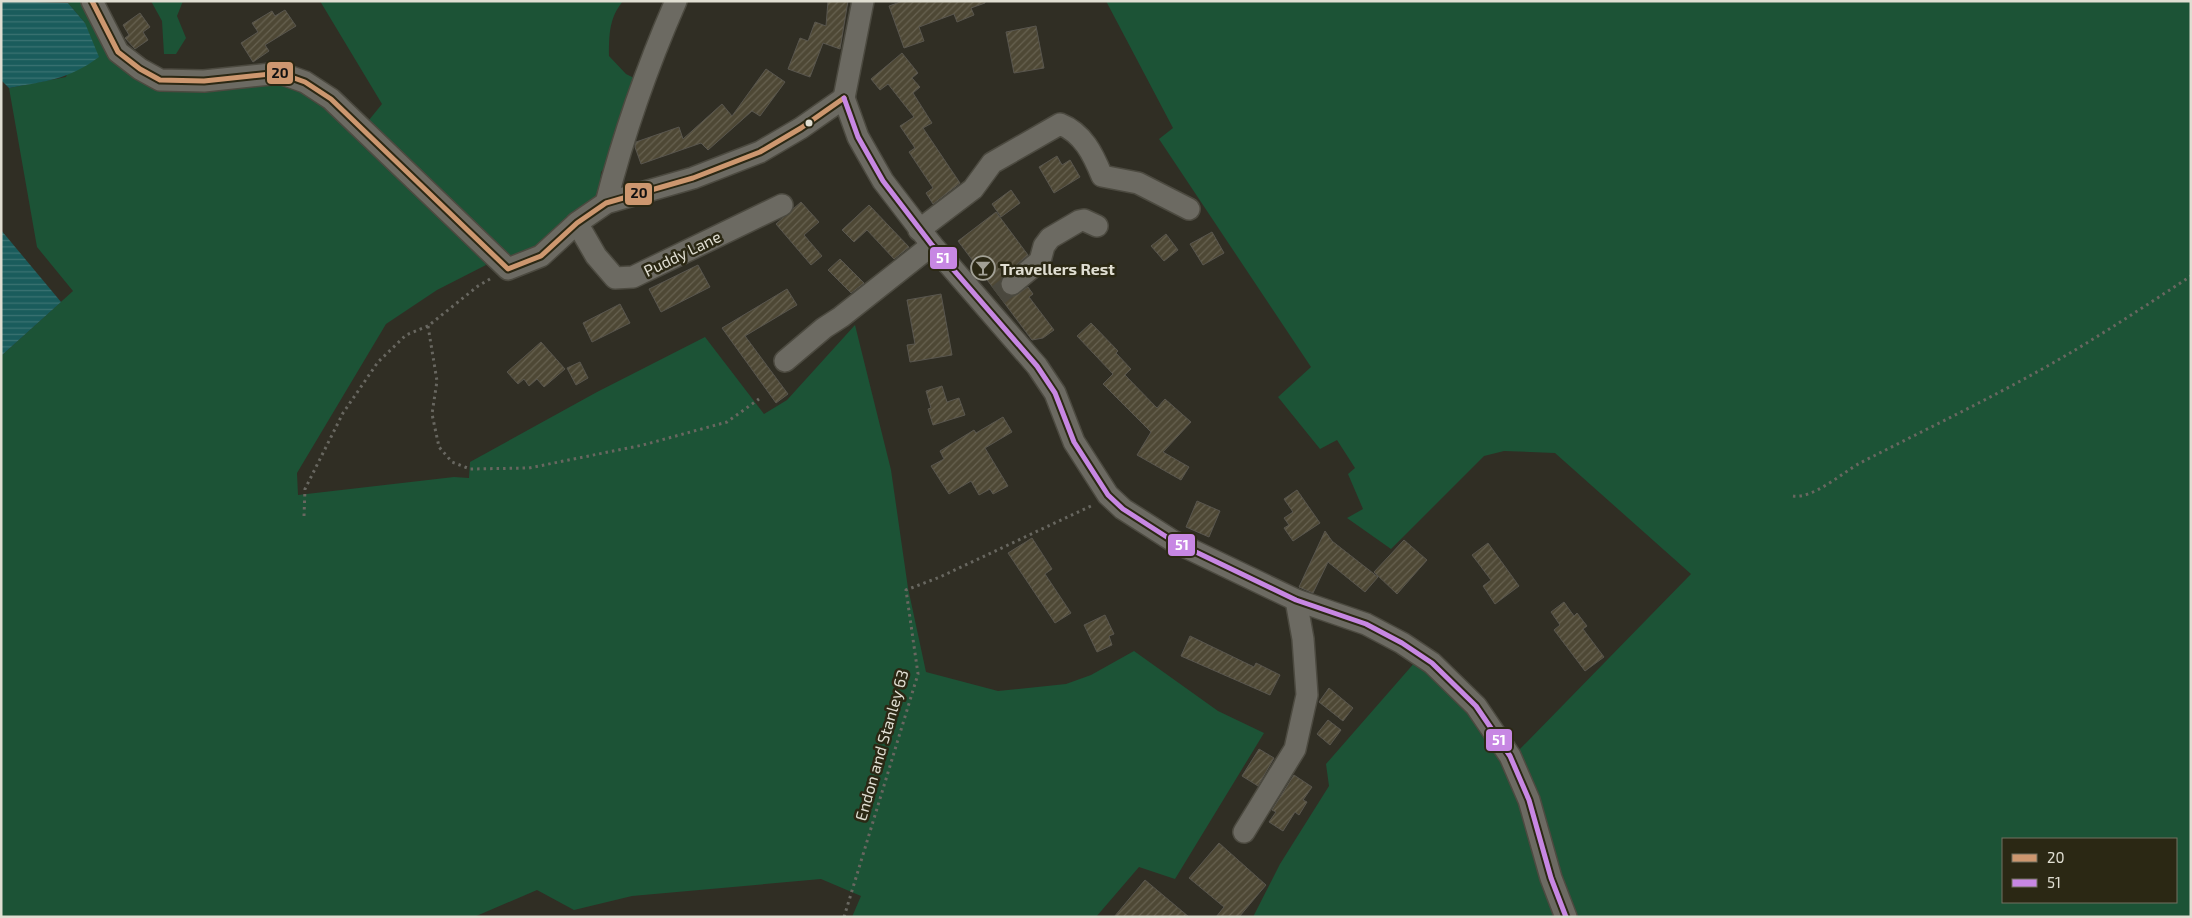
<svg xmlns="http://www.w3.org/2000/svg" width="2192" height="918" font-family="'Exo 2',sans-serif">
	<defs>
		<pattern id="water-rules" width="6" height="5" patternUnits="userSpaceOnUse" patternTransform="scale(1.25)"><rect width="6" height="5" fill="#1a5c5c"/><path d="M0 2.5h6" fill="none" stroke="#3b7372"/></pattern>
		<pattern id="building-hatch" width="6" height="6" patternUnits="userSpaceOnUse" patternTransform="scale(1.25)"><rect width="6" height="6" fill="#4e4835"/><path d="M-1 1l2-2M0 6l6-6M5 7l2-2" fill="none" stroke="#676251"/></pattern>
	</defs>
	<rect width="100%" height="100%" fill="#302e24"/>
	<g fill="#1c5336" fill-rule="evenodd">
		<polygon points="73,1 86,1 133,74 281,80 308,90 481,251 486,265 437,290 386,324 297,473 298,495 454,477 469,478 470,462 597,392 705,337 764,414 787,400 855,325 891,470 908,588 926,672 998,691 1066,684 1091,675 1134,651 1218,711 1264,733 1175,879 1139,867 1096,917 852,917 861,896 821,879 632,896 574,910 537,890 474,917 1,917 1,356 73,291 37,247 9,88 66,77 85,23 68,3"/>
		<polygon points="151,1 183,1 177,16 186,38 176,54 164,54 162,21"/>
		<path d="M320 1H623C609 18 609 35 609 56L626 74 636 79 610 160 601 172 598 198 563 230 521 257 505 254 482 235 425 174 369 120 382 104Z"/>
		<path d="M1106 1H2191V917H1575L1555 867 1536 793 1519 750 1691 574 1555 453 1504 451 1484 456 1391 549 1347 518 1363 509 1348 474 1355 468 1337 440 1320 449 1278 397 1311 367 1159 139 1173 128ZM2003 839H2176V902H2003Z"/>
		<polygon points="1416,661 1464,702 1494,745 1525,807 1558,917 1253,917 1280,864 1329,786 1326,764"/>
	</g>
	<g fill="url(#water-rules)">
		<path d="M1 1 68 3 85 23 99 57C68 80 46 81 9 88L1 80Z"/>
		<polygon points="1,230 61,302 1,356"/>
	</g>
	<g fill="url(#building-hatch)" stroke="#59564e">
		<polygon points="828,1 848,1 840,49 823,43 810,77 788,69 800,38 808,41 815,22 826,26"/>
		<polygon points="903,1 985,1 985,3 971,8 974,15 957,22 954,14 919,27 924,41 904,48 889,6"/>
		<polygon points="285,10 296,26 265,45 269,51 253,62 241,43 258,32 252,23 272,11 275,16"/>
		<polygon points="140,13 150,27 143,32 148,40 135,49 125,38 129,35 123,25"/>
		<polygon points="1036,26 1044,68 1014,73 1006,32"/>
		<polygon points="902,53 918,73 912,78 920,87 913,93 932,123 923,128 960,183 933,204 926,193 933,188 909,152 915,148 900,126 914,117 888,84 880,90 871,79"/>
		<polygon points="766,69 785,82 760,116 752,111 708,150 701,143 641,164 635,147 636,142 679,127 683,139 722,104 732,116"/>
		<polygon points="1057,156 1062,165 1070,160 1080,177 1054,193 1039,167"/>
		<polygon points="1011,190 1020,203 1001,217 992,204"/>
		<polygon points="801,202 819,222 804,235 822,256 811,265 776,224"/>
		<polygon points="869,205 909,247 894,259 867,230 854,242 842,230"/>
		<polygon points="996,212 1028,255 1004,275 1000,287 1007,295 1014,296 1028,287 1033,294 1029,297 1054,330 1043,338 1032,340 958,241"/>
		<polygon points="1212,232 1224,253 1203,265 1190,244"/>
		<polygon points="1166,234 1178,250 1164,261 1151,246"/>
		<polygon points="840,259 864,283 851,293 828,270"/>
		<polygon points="698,265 710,287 661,312 649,289"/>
		<polygon points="787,289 797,305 745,336 788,394 776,403 722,328"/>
		<polygon points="941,294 952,355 910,362 907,345 915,344 907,300"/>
		<polygon points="620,304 630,323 592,342 583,323"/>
		<polygon points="1091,323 1118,351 1116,353 1131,369 1125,375 1157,408 1165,399 1191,422 1163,452 1189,467 1181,480 1137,455 1151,432 1103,384 1113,374 1077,336"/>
		<polygon points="541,342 565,369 544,387 537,379 529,386 524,379 518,384 507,372"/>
		<polygon points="580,362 588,378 576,385 567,368"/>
		<polygon points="942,386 947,402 959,398 965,415 933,425 928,409 931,408 926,391"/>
		<polygon points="1003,417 1012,432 985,448 1008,486 993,494 990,489 979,495 971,481 949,494 931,466 944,459 940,451 974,430 976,433"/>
		<polygon points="1297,490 1320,523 1293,541 1284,528 1289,525 1284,518 1293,512 1284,499"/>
		<polygon points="1197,501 1220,511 1209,537 1186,527"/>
		<polygon points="1325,531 1332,541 1378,577 1365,592 1328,562 1313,593 1299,587"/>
		<polygon points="1032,538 1052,569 1045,574 1071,613 1055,623 1008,553"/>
		<polygon points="1404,540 1427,560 1397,594 1374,572"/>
		<polygon points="1488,543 1519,586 1495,604 1483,586 1491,580 1472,555"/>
		<polygon points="1564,602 1574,616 1577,613 1587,626 1583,629 1604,657 1585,671 1554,630 1560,625 1551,612"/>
		<polygon points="1105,615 1114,634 1109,636 1112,645 1097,652 1084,625"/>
		<polygon points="1190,636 1254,667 1256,663 1280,675 1270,695 1181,656"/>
		<polygon points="1329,688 1353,708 1343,721 1319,702"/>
		<polygon points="1328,720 1341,730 1330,745 1317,734"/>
		<polygon points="1259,749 1274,758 1258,786 1242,776"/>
		<polygon points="1294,775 1312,787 1303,800 1307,802 1299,815 1295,812 1283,831 1269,822 1276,812 1272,810"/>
		<polygon points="1219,843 1266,885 1239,917 1216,917 1224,907 1189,878"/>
		<polygon points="1145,880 1189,917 1114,917"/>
	</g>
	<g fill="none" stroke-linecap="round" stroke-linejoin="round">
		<polyline stroke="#4a483e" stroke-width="21" stroke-dasharray="21 11" stroke-linecap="butt" points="998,295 1012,284"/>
		<g stroke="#4c4a40" stroke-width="24">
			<g id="minor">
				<polyline points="92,1 118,52 140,69 160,80 204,81 280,73 305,82 331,99 508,269 541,256 577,223 606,203 693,178 760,152 801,128 844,98"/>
				<polyline points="844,98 858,137 883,181 932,245 1037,366 1055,393 1074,442 1108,495 1123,509 1173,541 1296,600 1366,624 1402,643 1432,663 1476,706 1510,756 1529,800 1551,878 1566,917"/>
				<polyline points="844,98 863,1"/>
				<path d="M606 203C624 133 647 67 676 1"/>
				<polyline points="577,223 596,256 615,278 633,277 782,205"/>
				<path d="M919 230 973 189 992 163 1060 124C1083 133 1093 154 1102 176L1138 183 1189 209"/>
				<polyline points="1012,284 1040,261 1044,246 1050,238 1079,221 1084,220 1097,226"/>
				<polyline points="785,361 824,328 841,317 932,245"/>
				<polyline points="1244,832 1295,749 1307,695 1303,639 1296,600"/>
			</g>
		</g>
		<g stroke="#686760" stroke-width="3" stroke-dasharray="2.5 4" stroke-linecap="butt">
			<polyline points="490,279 478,286 428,326 437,381 432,414 439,447 452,462 470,469 529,468 643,445 727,422 759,399"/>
			<path d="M1793 496C1813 499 1842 473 1860 463 1936 424 2013 388 2085 344 2121 322 2156 299 2191 276"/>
			<polyline points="304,516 305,489 343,413 378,362 406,335 428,326"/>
			<polyline points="844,917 918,674 906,590 940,577 1093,505"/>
		</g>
		<use href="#minor" stroke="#6c6a62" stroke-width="21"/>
		<g stroke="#2b2814" stroke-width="9">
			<polyline id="bus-1" points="92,1 118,52 140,69 160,80 204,81 280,73 305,82 331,99 508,269 541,256 577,223 606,203 693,178 760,152 801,128 844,98"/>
		</g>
		<g stroke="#2b2814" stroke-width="9">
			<polyline id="bus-2" points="844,98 858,137 883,181 932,245 1037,366 1055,393 1074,442 1108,495 1123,509 1173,541 1296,600 1366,624 1402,643 1432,663 1476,706 1510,756 1529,800 1551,878 1566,917"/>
		</g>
		<use href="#bus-1" stroke="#cd976f" stroke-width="5"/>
		<use href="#bus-2" stroke="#c787e3" stroke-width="5"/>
	</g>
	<defs>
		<g id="bar-ring" transform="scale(1.25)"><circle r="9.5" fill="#2b2814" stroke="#a2a095" stroke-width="1.5"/><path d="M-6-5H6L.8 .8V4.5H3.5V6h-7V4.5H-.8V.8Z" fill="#a2a095"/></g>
	</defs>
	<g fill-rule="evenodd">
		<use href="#bar-ring" x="983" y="268"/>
	</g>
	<circle fill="#e0ded2" stroke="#2b2814" stroke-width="2" cx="809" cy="123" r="4.5"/>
	<g text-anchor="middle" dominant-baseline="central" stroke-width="5" stroke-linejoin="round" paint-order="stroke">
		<g font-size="16" fill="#e0ded2" stroke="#2b2814">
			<text transform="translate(682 253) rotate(-26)">Puddy Lane</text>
			<text transform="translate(881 745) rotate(-74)">Endon and Stanley 63</text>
		</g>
		<g font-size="16" font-weight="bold" fill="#e0ded2" stroke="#2b2814" text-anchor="start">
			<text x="1000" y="268">Travellers Rest</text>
		</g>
	</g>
	<g stroke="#2b2814" stroke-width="2">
		<rect x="266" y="61" width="28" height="24" rx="5" fill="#cd976f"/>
		<rect x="624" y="182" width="29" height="24" rx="5" fill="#cd976f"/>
		<rect x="929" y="246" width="29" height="24" rx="5" fill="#c787e3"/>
		<rect x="1167" y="533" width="29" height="24" rx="5" fill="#c787e3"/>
		<rect x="1485" y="728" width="28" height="24" rx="5" fill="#c787e3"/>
	</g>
	<g font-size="14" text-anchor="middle" font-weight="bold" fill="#fff">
		<text x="943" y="263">51</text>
		<text x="1182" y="550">51</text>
		<text x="1499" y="745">51</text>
	</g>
	<g font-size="14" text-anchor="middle" font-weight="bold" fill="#111">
		<text x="280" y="78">20</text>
		<text x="639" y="198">20</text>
	</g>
	<rect width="2192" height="918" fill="none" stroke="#e0ded2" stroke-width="5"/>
	<rect x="2002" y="838" width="175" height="65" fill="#2b2814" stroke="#737160"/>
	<rect x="2012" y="854" width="25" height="8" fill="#cd976f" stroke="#737160"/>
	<text x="2047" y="863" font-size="15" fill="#e0ded2">20</text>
	<rect x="2012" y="879" width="25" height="8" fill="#c787e3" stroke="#737160"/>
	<text x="2047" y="888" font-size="15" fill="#e0ded2">51</text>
</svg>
